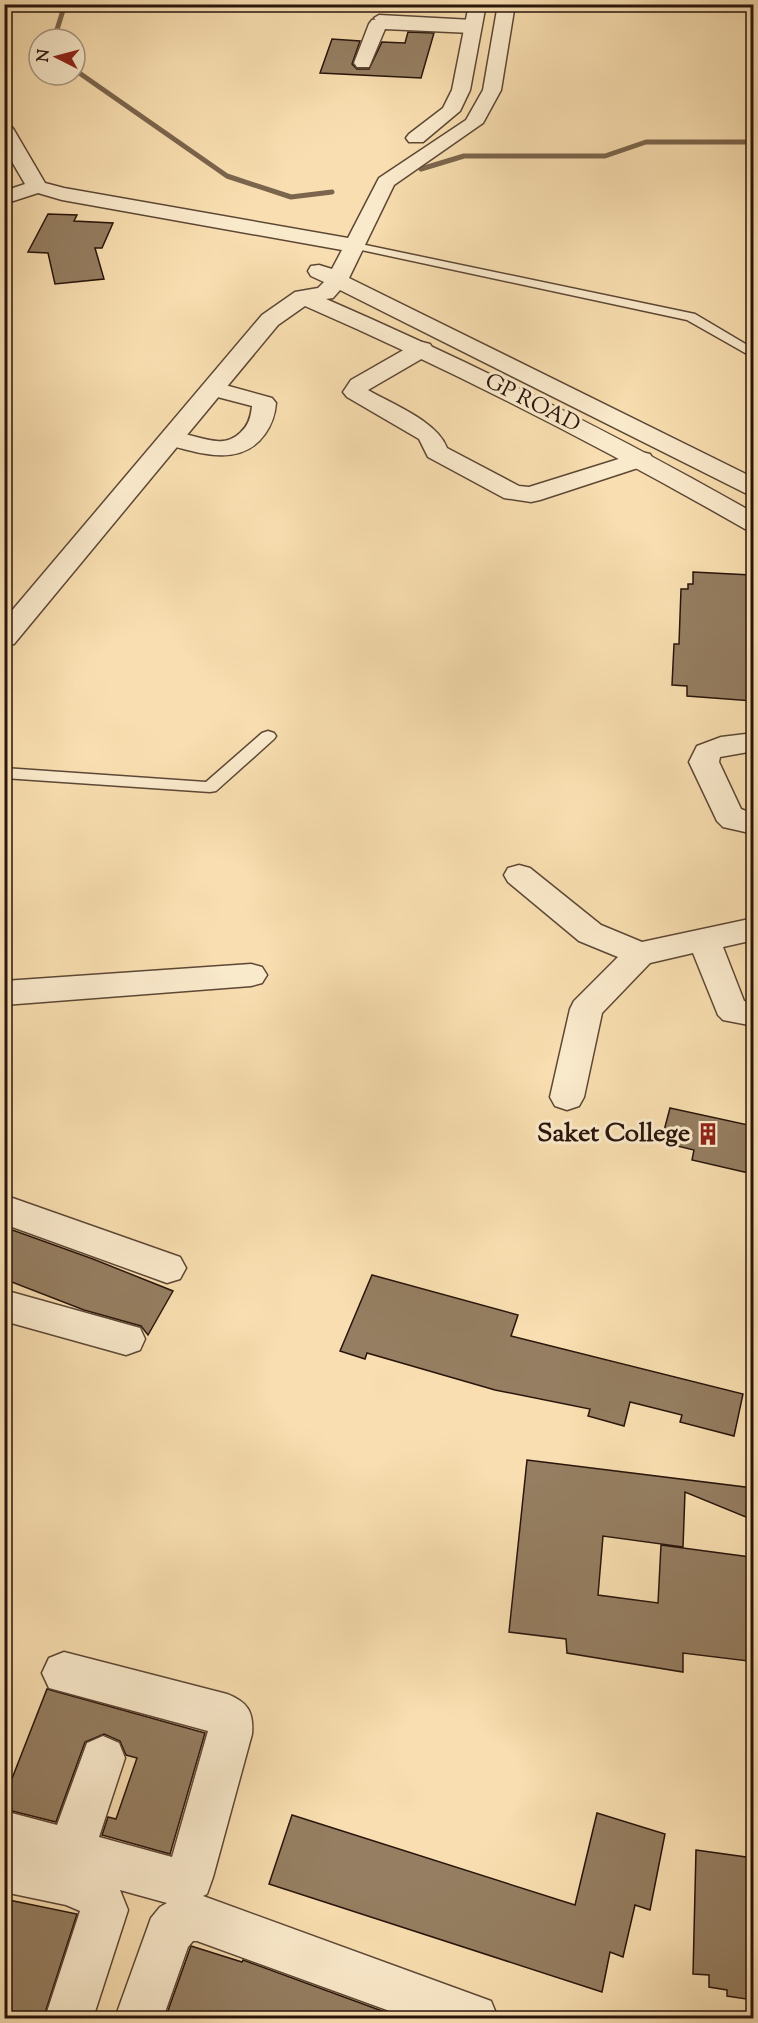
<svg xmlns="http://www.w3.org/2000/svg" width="758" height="2023" font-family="'Sorts Mill Goudy',serif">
	<rect width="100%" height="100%" fill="#f8deb0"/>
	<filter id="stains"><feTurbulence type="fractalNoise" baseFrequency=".00333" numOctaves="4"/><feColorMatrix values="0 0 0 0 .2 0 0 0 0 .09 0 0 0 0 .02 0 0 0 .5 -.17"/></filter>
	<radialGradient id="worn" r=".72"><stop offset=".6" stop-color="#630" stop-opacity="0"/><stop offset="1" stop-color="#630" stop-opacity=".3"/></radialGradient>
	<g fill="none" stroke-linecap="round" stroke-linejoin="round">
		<g stroke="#7b654d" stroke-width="5">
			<polyline points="54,39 65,4"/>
			<polyline points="75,70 227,176 291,197 332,192"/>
			<polyline points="421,169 464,156 605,156 646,142 754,142"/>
		</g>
	</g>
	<g fill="#957e61" stroke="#29150c" stroke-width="1.5">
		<polygon points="408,32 434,33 421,78 320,73 332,39 360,41 352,64 357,69 369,69 382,42 405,43"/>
		<polygon points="48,214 77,215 74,221 113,223 102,248 95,248 104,279 55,284 48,253 28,252"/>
		<polygon points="693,572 751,575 752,592 753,592 753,701 687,696 687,686 672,685 674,644 679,644 681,589 688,589 688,584 693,584"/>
		<polygon points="670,1108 753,1126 753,1174 692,1160 694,1150 661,1142"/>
		<polygon points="4,1227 93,1259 173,1291 148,1335 141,1326 84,1310 4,1279"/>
		<polygon points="372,1275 518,1315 511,1336 743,1394 734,1436 680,1422 682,1415 630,1402 624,1426 588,1416 590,1409 495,1390 367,1353 365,1359 340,1351"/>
		<polygon points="527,1460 753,1488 753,1520 685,1492 683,1547 603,1536 598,1595 658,1603 661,1545 750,1557 748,1661 683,1653 683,1672 567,1653 566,1639 509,1632"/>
		<polygon points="47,1689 205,1733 170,1854 102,1835 108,1817 116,1819 137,1758 126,1755 120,1741 104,1734 85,1742 56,1822 4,1809 4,1799"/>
		<polygon points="597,1813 665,1834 650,1910 635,1905 623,1957 610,1952 602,1992 269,1884 292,1815 575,1905"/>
		<polygon points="696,1850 753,1858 753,2000 727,1996 727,1990 709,1987 709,1975 693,1974"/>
		<polygon points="4,1899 77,1914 43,2019 4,2019"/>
		<polygon points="191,1946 242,1962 243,1960 404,2019 165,2019"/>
	</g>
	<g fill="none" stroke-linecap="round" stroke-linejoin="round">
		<g stroke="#5d4735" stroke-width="3">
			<g id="service">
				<polygon points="379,15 473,20 478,23 473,26 376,20 374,18"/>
				<polygon points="356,243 695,314 754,349 754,358 687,320 352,248 352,244"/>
				<polygon points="268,731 274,733 276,736 274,739 216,791 210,792 4,778 4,768 206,782 262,733"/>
			</g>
		</g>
		<g stroke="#5d4735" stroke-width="3">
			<g id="minor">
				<polygon points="378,19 472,23 478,24 481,28 478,32 472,33 385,29 369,67 357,67 354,63 369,24 372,20"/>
				<path d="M422 342 430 344 433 349 430 354 368 390C392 404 437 421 447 448L519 486 529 487 641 452 650 454 653 459 650 464 540 500 531 502 504 498 428 457 419 439 347 397 343 392 351 380 414 344Z"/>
				<path d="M214 382 272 398 276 403C275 415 272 424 265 434 241 468 198 453 165 444L161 439 165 434C190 427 218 455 241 432 249 425 251 416 252 406L206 394 202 389 206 384Z"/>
				<polygon points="754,733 754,751 720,757 719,762 741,809 754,814 754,834 723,827 717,821 689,762 697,746 721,737"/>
				<polygon points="519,865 530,868 601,925 642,942 754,918 754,940 723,947 744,1001 754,1002 754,1026 723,1020 718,1015 693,953 650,963 602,1013 584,1097 579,1106 567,1110 555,1106 550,1097 570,1009 574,1001 618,957 579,941 508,882 504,875 508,868"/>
				<polygon points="251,964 262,967 267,975 262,983 251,986 4,1005 4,981"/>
				<polygon points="4,1195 180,1257 186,1268 180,1279 167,1283 4,1224"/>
				<polygon points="4,1290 140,1328 145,1339 140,1350 126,1355 4,1321"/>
				<path d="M64 1652 227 1694C247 1702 254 1711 252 1734L213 1877 207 1894 203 1896 491 2001 498 2018H409L197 1941H193L188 1947 163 2018H115L151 1918 160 1907 167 1903 120 1890 128 1910 93 2018H45L80 1911 66 1905 4 1892V1811L57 1825 87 1743 103 1736 119 1743 125 1758 99 1837 172 1857 208 1731 49 1688 42 1673 49 1658Z"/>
			</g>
		</g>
		<g stroke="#5d4735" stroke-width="3">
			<g id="tertiary">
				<polygon points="469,4 486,4 470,90 460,111 423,142 409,142 406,138 409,134 443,108 452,90"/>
				<path d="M498 4H515L501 90 483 123 394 185 349 278 754 478V495L745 493 340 290 333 298 326 299C473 363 615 434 754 513V531L745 529C602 447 456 372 305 306L278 325 14 644 4 646V620L262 315 295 292 318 288 324 282 311 276 308 271 311 266 319 265 332 269 342 250 62 200 38 193 4 204V191L25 184 4 148V124L11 126 14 130 45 183 64 188 348 238 379 178 466 120 483 90Z"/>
			</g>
		</g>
		<use href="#service" fill="#faeacc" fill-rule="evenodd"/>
		<use href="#minor" fill="#faeacc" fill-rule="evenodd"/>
		<use href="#tertiary" fill="#faeacc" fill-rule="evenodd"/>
	</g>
	<defs>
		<g id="building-bare" transform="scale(1.8)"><path d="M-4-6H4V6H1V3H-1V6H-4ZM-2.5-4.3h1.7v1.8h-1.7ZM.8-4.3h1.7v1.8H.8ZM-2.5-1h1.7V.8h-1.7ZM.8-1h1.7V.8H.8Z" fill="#8f2418" stroke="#faeacc" stroke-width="2.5" paint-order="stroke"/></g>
	</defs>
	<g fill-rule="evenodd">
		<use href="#building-bare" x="708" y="1134"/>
	</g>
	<g text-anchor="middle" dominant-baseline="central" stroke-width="6" stroke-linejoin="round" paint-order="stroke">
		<g font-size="22" fill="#29150c" stroke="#faeacc">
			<text transform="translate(532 404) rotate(27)">GP ROAD</text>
		</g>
		<g font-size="26" font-weight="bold" fill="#29150c" stroke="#faeacc" text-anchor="end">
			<text x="690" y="1134">Saket College</text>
		</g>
	</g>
	<rect width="758" height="2023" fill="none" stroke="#f8deb0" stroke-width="24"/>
	<rect x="6" y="6" width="746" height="2011" fill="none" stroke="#29150c" stroke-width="3"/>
	<rect x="12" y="12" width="734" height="1999" fill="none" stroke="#29150c" stroke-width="1.5"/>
	<g transform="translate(57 57) rotate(276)"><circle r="28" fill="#faeacc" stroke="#a6957f" stroke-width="1.5"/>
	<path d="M0-4.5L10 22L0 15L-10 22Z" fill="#8f2418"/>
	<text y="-9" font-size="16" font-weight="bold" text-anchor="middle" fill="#29150c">N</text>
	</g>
	<rect width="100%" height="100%" filter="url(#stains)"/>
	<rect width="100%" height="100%" fill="url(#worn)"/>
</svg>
